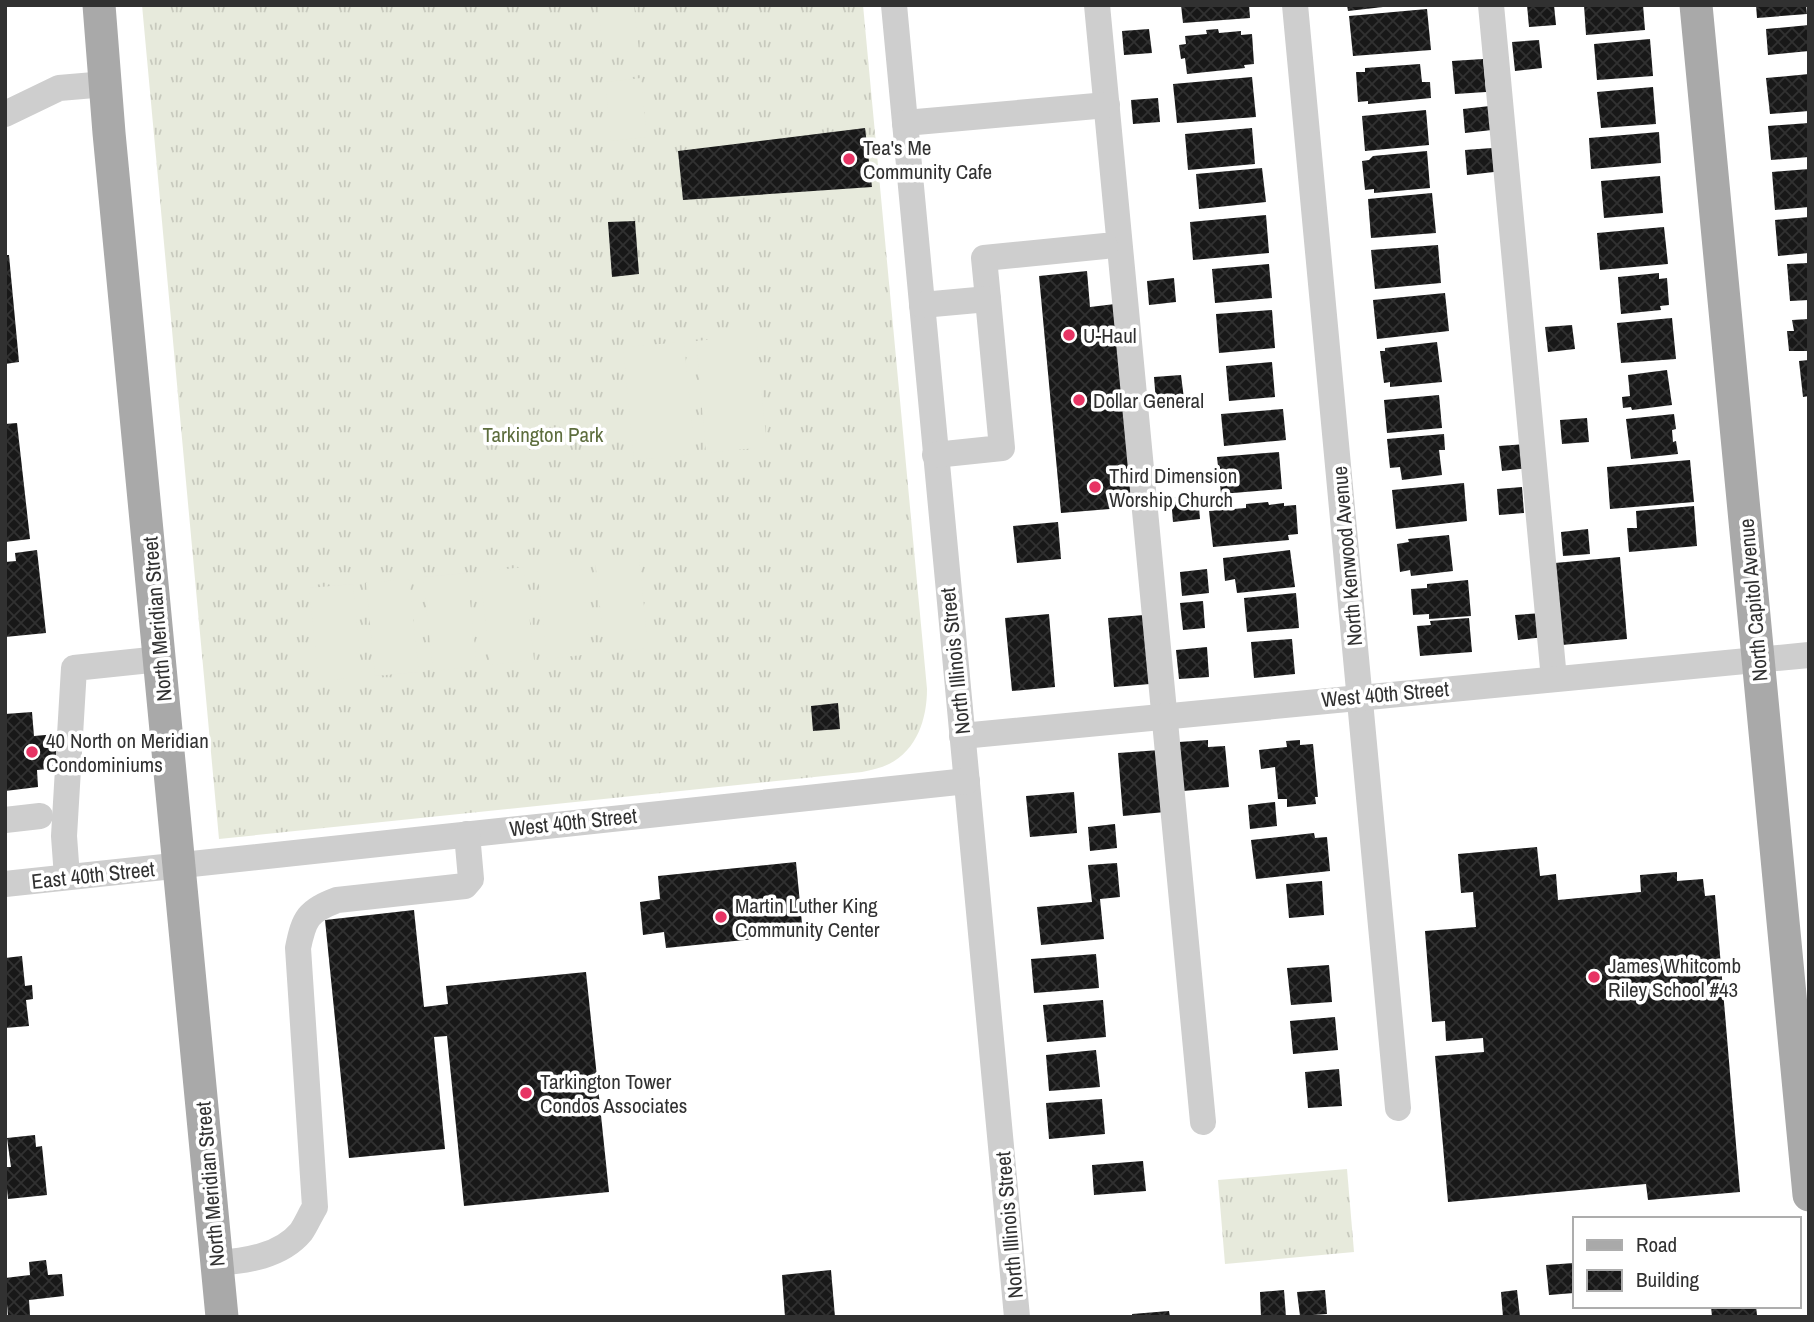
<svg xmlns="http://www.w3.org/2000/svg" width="1814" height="1322" font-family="'Archivo Narrow',sans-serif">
	<defs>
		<pattern id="grass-tufts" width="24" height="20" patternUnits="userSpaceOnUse" patternTransform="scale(1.75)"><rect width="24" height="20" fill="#e7eadc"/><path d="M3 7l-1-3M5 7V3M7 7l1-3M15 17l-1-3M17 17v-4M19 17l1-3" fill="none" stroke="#c7c9bd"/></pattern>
		<pattern id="building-cross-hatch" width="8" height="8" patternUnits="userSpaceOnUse" patternTransform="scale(1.75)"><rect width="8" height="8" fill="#181818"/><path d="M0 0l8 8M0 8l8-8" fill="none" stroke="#313131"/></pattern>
	</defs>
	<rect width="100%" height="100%" fill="#fff"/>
	<g fill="url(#grass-tufts)">
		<path d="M142 5H863L927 689C927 719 917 750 889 764 881 768 871 770 862 772L219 839Z"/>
		<polygon points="1347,1169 1354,1252 1225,1264 1218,1180"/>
	</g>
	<g fill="#e7eadc">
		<polygon points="598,5 634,5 639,51 603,54"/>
		<polygon points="641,78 647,137 611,141 605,82"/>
		<polygon points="756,335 767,447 706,453 696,341"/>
		<polygon points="684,342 695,454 634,460 623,347"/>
		<polygon points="639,555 648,648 605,653 595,560"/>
		<polygon points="581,561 591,654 547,659 537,566"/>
		<polygon points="524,567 534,660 490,665 480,572"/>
		<polygon points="467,573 477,666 433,671 423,577"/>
		<polygon points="409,579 419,672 375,676 366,583"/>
		<polygon points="353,584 362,677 319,681 309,588"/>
	</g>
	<g fill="url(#building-cross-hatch)">
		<polygon points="1181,5 1249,5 1250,18 1183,23"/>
		<polygon points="1347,5 1382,5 1383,7 1348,11"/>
		<polygon points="1527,5 1554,5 1556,25 1529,27"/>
		<polygon points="1584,5 1643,5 1645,30 1586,35"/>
		<polygon points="1756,5 1806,5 1807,14 1757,18"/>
		<polygon points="1427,9 1431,50 1353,56 1349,16"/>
		<polygon points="1809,25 1809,51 1768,55 1766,29"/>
		<polygon points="1149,29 1152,53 1124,55 1122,31"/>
		<polygon points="1218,29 1219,33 1241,31 1241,35 1252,34 1254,64 1244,65 1245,68 1187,74 1185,58 1181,59 1179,45 1186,44 1185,36 1207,34 1206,30"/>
		<polygon points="1650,39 1653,76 1597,80 1594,44"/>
		<polygon points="1539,40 1542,68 1515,71 1512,42"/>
		<polygon points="1483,59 1486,92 1455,94 1452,61"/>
		<polygon points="1420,64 1422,82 1430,82 1431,98 1368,104 1368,101 1358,102 1356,72 1365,72 1365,68"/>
		<polygon points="1809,74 1809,111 1770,114 1766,78"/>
		<polygon points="1252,77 1256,117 1177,123 1173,84"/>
		<polygon points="1653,87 1656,124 1601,128 1597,92"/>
		<polygon points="1158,98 1160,122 1133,124 1131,100"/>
		<polygon points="1490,106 1492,130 1465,133 1463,109"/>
		<polygon points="1426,110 1429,145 1365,151 1362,116"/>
		<polygon points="1809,123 1809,157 1771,160 1768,126"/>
		<polygon points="865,128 872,187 683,200 678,151"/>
		<polygon points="1252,128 1255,164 1188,170 1185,134"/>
		<polygon points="1659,132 1661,163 1591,169 1589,138"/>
		<polygon points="1492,148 1494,172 1467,175 1465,150"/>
		<polygon points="1427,151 1430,188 1374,193 1374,189 1365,190 1362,161 1369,160 1373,156"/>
		<polygon points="1262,168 1266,202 1199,209 1196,174"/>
		<polygon points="1809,169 1809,207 1775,210 1772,172"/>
		<polygon points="1660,176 1663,213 1604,218 1601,181"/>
		<polygon points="1432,193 1436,233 1371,238 1368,199"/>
		<polygon points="1266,215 1269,253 1193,260 1190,222"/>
		<polygon points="1809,217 1809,253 1778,256 1775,220"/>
		<polygon points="635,221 639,274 612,277 608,222"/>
		<polygon points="1664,227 1668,264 1600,270 1597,233"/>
		<polygon points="1438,245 1441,283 1375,289 1371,250"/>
		<polygon points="5,255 9,255 19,362 5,364"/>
		<polygon points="1809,263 1809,300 1790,301 1787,264"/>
		<polygon points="1269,264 1272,298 1215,303 1212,269"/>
		<polygon points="1087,271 1090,307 1115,304 1134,507 1061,513 1039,276"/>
		<polygon points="1659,273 1659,279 1667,278 1669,305 1660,306 1661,310 1621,314 1618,277"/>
		<polygon points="1174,278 1176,302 1149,305 1147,281"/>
		<polygon points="1445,293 1449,331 1377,339 1373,300"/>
		<polygon points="1272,310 1275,348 1219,353 1216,314"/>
		<polygon points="1672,318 1676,359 1621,363 1617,323"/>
		<polygon points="1809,319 1809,351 1789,351 1787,331 1794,331 1792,320"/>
		<polygon points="1572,325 1575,349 1548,352 1545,327"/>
		<polygon points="1437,342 1442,382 1390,387 1390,382 1384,383 1380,351 1385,351 1385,348"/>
		<polygon points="1809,360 1809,396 1803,397 1799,361"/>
		<polygon points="1272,362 1275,397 1229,401 1226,366"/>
		<polygon points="1667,370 1672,405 1632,410 1631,407 1623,408 1622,397 1630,396 1628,375"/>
		<polygon points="1181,375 1184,399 1156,402 1154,377"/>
		<polygon points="1439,395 1442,428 1387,433 1384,400"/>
		<polygon points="1283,409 1286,440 1224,446 1221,414"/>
		<polygon points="1674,414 1676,429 1672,430 1673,442 1676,441 1678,454 1631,459 1626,419"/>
		<polygon points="1587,418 1589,442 1562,444 1560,420"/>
		<polygon points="17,423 30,539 5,542 5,424"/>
		<polygon points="1444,434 1445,450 1439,450 1442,475 1402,480 1400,467 1390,468 1387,439"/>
		<polygon points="1527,444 1529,468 1502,471 1499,446"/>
		<polygon points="1279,452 1282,489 1221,494 1217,457"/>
		<polygon points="1690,460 1694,502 1610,509 1607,467"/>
		<polygon points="1464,483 1467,521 1396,529 1392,490"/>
		<polygon points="1522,487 1524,513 1499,515 1497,489"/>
		<polygon points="1198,495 1200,519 1173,522 1171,498"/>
		<polygon points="1268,502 1269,505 1284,503 1284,506 1296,505 1298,534 1288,535 1289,540 1213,547 1209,511 1246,508 1246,504"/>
		<polygon points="1694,506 1697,546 1629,552 1627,528 1637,528 1636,511"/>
		<polygon points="1058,522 1061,559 1017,563 1013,526"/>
		<polygon points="1588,529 1590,554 1563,556 1561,532"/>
		<polygon points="1449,535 1453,571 1411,576 1410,570 1400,572 1397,544 1409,542 1408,539"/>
		<polygon points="37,550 46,633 5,637 5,562 16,561 15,553"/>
		<polygon points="1290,550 1295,587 1237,593 1235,579 1225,581 1223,558"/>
		<polygon points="1620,557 1627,639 1562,645 1555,563"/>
		<polygon points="1207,569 1209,593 1182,596 1180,572"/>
		<polygon points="1468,580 1471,616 1429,619 1429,614 1413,615 1411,589 1427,588 1427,584"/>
		<polygon points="1296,593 1299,628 1247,632 1244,598"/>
		<polygon points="1203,601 1205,628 1183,630 1180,603"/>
		<polygon points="1543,613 1545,637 1518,640 1515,615"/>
		<polygon points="1049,614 1055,687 1012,691 1005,618"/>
		<polygon points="1144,615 1150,684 1114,687 1108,618"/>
		<polygon points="1469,618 1472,652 1420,656 1417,626 1431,625 1430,621"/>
		<polygon points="1292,639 1295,674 1254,678 1251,642"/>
		<polygon points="1207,647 1209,677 1179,679 1176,650"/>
		<polygon points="838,703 840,729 813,731 811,706"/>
		<polygon points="32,712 34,736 57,734 60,768 37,770 38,787 5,791 5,714"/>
		<polygon points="1208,740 1208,747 1225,746 1229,787 1183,791 1179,742"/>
		<polygon points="1300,740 1300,745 1313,744 1318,797 1315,797 1316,804 1287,807 1287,799 1278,799 1275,767 1261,769 1259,750 1287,747 1286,741"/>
		<polygon points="1160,750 1165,812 1123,816 1118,753"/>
		<polygon points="1074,792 1077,833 1030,837 1026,796"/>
		<polygon points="1275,802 1277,826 1250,829 1248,805"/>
		<polygon points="1115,824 1117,848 1090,851 1088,827"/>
		<polygon points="1314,833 1315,838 1327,837 1330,871 1256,879 1251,840"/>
		<polygon points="1537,847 1540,876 1556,874 1558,900 1641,892 1640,875 1677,872 1677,881 1703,879 1705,896 1715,895 1740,1192 1648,1200 1646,1184 1448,1202 1435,1056 1484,1052 1483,1038 1446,1041 1445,1021 1432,1022 1425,931 1476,927 1473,892 1461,893 1458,854"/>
		<polygon points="796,862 803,934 666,948 664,932 643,935 640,902 660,899 658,876"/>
		<polygon points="1117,863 1120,897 1100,899 1104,939 1041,945 1037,907 1092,902 1088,865"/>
		<polygon points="1322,881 1324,915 1289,918 1286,884"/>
		<polygon points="414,910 424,1007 448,1004 446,986 586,972 609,1192 464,1206 447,1036 434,1037 445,1149 349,1158 325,920"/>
		<polygon points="1096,954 1099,988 1034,993 1031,959"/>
		<polygon points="22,956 25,986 32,985 33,999 26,1000 29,1026 5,1028 5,958"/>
		<polygon points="1329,965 1332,1002 1291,1005 1287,968"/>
		<polygon points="1103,1000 1106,1037 1047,1042 1043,1005"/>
		<polygon points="1335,1017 1338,1050 1293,1054 1290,1021"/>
		<polygon points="1096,1050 1100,1087 1049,1091 1046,1055"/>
		<polygon points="1339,1069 1342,1106 1308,1108 1305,1072"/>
		<polygon points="1102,1099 1105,1134 1049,1139 1046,1103"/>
		<polygon points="35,1135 36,1147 42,1146 47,1195 8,1199 5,1167 11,1167 7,1138"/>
		<polygon points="1143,1161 1146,1191 1094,1195 1092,1165"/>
		<polygon points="46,1260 48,1275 62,1274 64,1296 29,1300 30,1315 8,1317 5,1278 30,1275 29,1262"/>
		<polygon points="1574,1263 1574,1293 1549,1295 1546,1265"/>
		<polygon points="831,1270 835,1317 785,1317 782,1275"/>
		<polygon points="1284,1290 1286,1317 1261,1317 1260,1292"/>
		<polygon points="1325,1290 1327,1314 1300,1316 1297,1292"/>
		<polygon points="1517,1290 1520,1317 1503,1317 1501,1292"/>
		<polygon points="1711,1306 1756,1306 1757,1315 1712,1317"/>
		<polygon points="1169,1311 1170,1317 1132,1317 1132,1314"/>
	</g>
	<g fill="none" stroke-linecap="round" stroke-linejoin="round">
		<g stroke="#cecece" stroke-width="26">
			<polyline points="894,5 1017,1317"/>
			<polyline points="1097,5 1203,1122"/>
			<polyline points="1295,5 1398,1108"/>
			<polyline points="1491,5 1554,679"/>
			<polyline points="5,114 59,88 106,84"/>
			<polyline points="905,123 1107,105"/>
			<polyline points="988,299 984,258 1105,246"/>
			<polyline points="922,305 988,299 1002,448 935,455"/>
			<polyline points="962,736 1809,655"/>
			<polyline points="5,820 40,816"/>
			<polyline points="67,877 64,836 74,668 160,659"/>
			<polyline points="5,884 967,781"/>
			<path d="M217 1263C246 1261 281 1256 301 1232 306 1225 310 1215 315 1207L298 948C304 918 308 911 337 900L465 886 471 879 467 834"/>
		</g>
		<g stroke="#a9a9a9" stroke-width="33">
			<polyline points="99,5 109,133 222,1317"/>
			<polyline points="1696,5 1809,1195"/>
		</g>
	</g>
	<g fill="#e73464" stroke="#fff" stroke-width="2.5">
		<circle cx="849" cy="159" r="7"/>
		<circle cx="1069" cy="335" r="7"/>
		<circle cx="1079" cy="400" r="7"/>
		<circle cx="1095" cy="487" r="7"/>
		<circle cx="32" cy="752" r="7"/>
		<circle cx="721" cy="917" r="7"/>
		<circle cx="1594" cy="977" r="7"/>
		<circle cx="526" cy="1093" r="7"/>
	</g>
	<g text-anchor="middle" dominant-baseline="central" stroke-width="7" stroke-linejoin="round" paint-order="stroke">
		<g font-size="21" fill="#313131" stroke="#fff" text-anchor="start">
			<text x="863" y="147">Tea's Me<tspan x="863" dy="24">Community Cafe</tspan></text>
			<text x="1083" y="335">U-Haul</text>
			<text x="1093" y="400">Dollar General</text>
			<text x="1109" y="475">Third Dimension<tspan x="1109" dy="24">Worship Church</tspan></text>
			<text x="46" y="740">40 North on Meridian<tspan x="46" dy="24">Condominiums</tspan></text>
			<text x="735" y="905">Martin Luther King<tspan x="735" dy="24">Community Center</tspan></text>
			<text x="1608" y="965">James Whitcomb<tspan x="1608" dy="24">Riley School #43</tspan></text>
			<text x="540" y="1081">Tarkington Tower<tspan x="540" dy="24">Condos Associates</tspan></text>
		</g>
		<g font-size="21" fill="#5d6d3d" stroke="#fff">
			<text x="543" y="434">Tarkington Park</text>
		</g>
		<g font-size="21" fill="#313131" stroke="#fff">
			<text transform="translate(1347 556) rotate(-95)">North Kenwood Avenue</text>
			<text transform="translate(1753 600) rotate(-95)">North Capitol Avenue</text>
			<text transform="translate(157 619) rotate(-95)">North Meridian Street</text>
			<text transform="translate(955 661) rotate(-96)">North Illinois Street</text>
			<text transform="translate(1385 694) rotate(-5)">West 40th Street</text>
			<text transform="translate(573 822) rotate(-6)">West 40th Street</text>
			<text transform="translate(93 875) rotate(-6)">East 40th Street</text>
			<text transform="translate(210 1184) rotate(-95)">North Meridian Street</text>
			<text transform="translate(1009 1225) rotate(-95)">North Illinois Street</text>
		</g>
	</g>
	<rect width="1814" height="1322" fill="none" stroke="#313131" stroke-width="14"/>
	<rect x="1573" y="1217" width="228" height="91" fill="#ffffff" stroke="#adadad" stroke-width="2"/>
	<rect x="1587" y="1240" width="35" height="10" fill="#a9a9a9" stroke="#adadad" stroke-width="2"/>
	<text x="1636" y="1252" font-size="21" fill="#313131">Road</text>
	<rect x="1587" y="1270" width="35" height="21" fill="url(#building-cross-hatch)" stroke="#adadad" stroke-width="2"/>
	<text x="1636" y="1287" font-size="21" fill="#313131">Building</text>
</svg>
